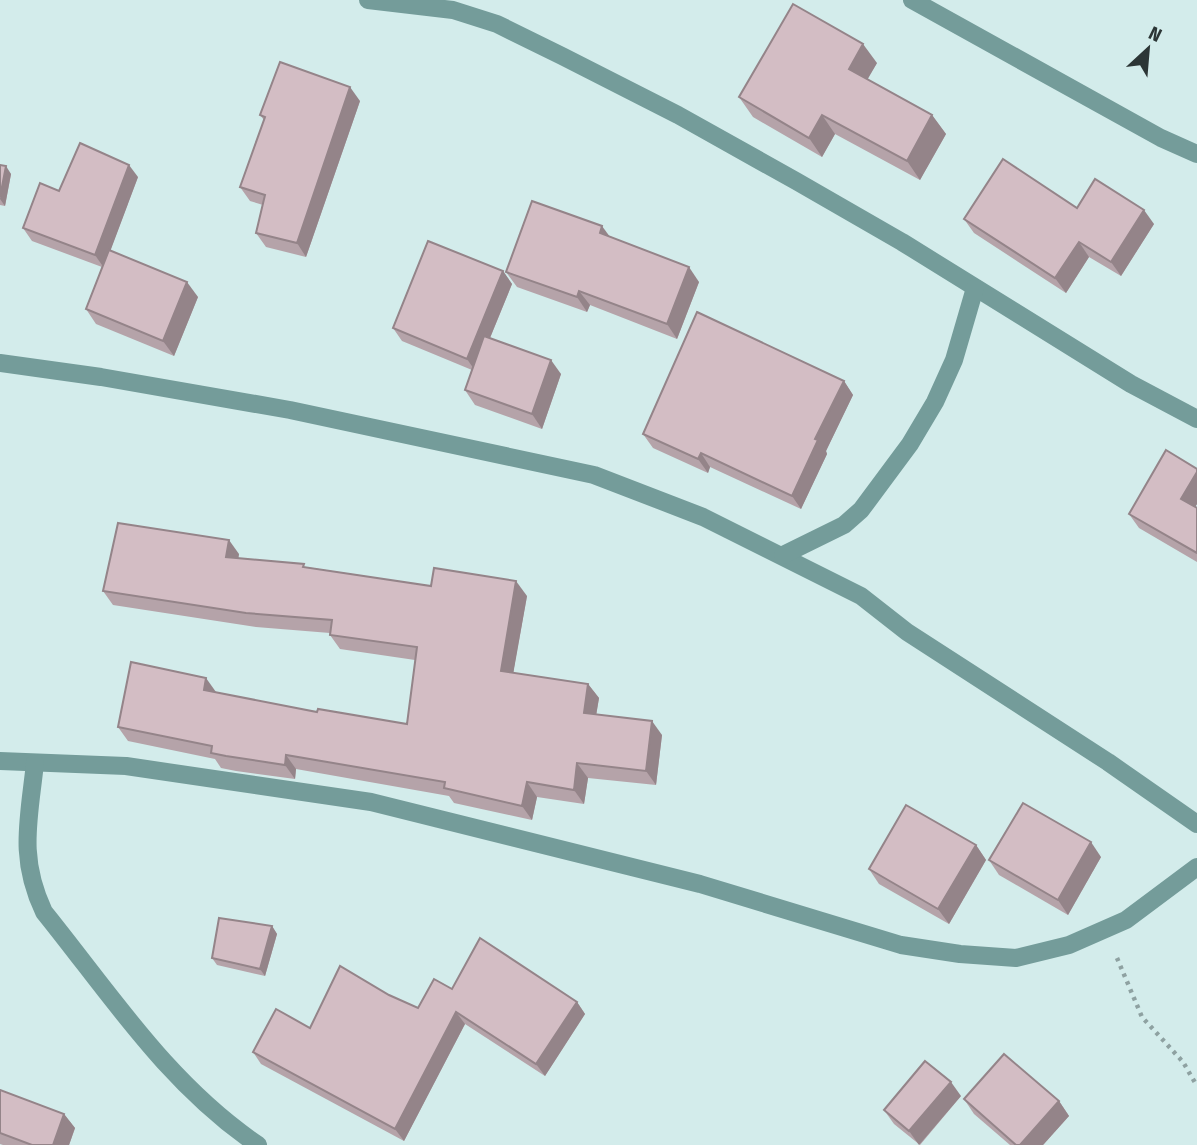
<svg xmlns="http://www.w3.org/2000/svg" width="1197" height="1145" font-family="'Fira Sans Condensed',sans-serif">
	<rect width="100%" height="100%" fill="#d3eceb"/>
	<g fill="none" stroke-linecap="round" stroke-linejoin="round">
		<polyline stroke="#8ea1a1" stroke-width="4.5" stroke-dasharray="3.5 5" stroke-linecap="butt" points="1117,958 1142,1017 1183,1062 1197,1086"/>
		<g stroke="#749c9a" stroke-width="18">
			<polyline points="368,0 453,10 497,24 562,56 678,115 796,181 902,242 1131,384 1197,419"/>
			<polyline points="912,0 1161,138 1197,154"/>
			<polyline points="0,363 101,377 290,410 594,475 703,517 861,596 907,632 1108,762 1197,824"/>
			<polyline points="783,555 844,525 861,510 910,444 935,402 954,360 975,288"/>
			<polyline points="0,761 126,766 371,802 700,884 901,945 960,954 1016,958 1069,945 1126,920 1197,867"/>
			<path d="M35 763C29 820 18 857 44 912 111 995 168 1084 258 1145"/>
		</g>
	</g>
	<g fill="#b5a3a9">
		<polygon points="877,63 867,79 932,115 946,134 920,180 835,134 822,157 753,117 739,97"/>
		<polygon points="360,101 306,257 266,247 256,233 263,205 250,201 240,187 264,120 260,115"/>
		<polygon points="0,165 11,174 5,206 0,205"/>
		<polygon points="138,177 110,251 198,297 174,356 96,324 86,309 102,267 32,241 23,228 59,191"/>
		<polygon points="1077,208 1154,224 1121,276 1089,257 1066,293 974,233 964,219"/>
		<polygon points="610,236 699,282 677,339 590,305 587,312 517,287 506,272"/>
		<polygon points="503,271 512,284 490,338 561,374 542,429 475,405 465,390 472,370 402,341 393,328"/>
		<polygon points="844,381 853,395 826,451 827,454 801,509 710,467 708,473 653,448 643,434"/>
		<polygon points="1197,469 1197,504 1195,507 1197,508 1197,562 1139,528 1129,514"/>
		<polygon points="239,554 238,558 306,567 431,586 527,596 513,673 588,684 599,698 596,715 662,735 656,785 588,778 584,804 537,797 532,820 454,803 449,796 296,769 295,779 236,771 221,768 215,759 128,741 118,727 216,692 317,712 407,724 415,660 340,649 330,635 330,633 256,627 113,605 103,591"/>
		<polygon points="976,845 986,860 949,924 879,884 869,869"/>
		<polygon points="1101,857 1068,915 999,875 989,860"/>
		<polygon points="272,926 277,934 265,976 217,965 212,958"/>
		<polygon points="452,989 577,1002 585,1014 545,1076 465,1024 404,1141 261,1064 253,1052 389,995 418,1008"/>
		<polygon points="0,1090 64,1114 75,1128 69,1145 3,1145 0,1144"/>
		<polygon points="961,1096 920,1145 894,1124 884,1110"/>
		<polygon points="964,1099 1059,1101 1069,1116 1043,1145 1010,1145 974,1114"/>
	</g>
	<g fill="#948489">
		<polygon points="863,44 877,63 862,89 849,69"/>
		<polygon points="350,87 360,101 306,257 297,243"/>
		<polygon points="822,115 835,134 822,157 809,138"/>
		<polygon points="932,115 946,134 920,180 907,161"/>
		<polygon points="129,165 138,177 104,268 95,255"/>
		<polygon points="6,166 11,174 5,206 0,199"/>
		<polygon points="1144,210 1154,224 1121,276 1111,262"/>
		<polygon points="602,226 613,241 600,233"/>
		<polygon points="1079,242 1089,257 1066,293 1055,278"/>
		<polygon points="689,267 699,282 677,339 667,324"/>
		<polygon points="503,271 512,284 476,372 467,359"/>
		<polygon points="187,282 198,297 174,356 163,341"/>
		<polygon points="579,291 590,305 587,312 577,297"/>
		<polygon points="551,360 561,374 542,429 532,414"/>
		<polygon points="844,381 853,395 826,451 827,454 801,509 792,496 815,439"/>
		<polygon points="701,453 710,467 708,473 698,459"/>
		<polygon points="1197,472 1197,504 1191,514 1181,499"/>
		<polygon points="229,540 239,554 236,572 226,557"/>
		<polygon points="516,581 527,596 511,686 501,671"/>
		<polygon points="206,678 216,692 204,690"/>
		<polygon points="588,684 599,698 594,728 584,713"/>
		<polygon points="652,721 662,735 656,785 646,771"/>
		<polygon points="286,755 296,769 295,779 285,765"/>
		<polygon points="577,763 588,778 584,804 574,790"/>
		<polygon points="527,782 537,797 532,820 522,806"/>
		<polygon points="1091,842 1101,857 1068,915 1058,900"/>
		<polygon points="976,845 986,860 949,924 938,909"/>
		<polygon points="272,926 277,934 265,976 260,969"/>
		<polygon points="577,1002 585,1014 545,1076 536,1064"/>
		<polygon points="456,1012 465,1024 404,1141 395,1129"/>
		<polygon points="951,1082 961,1096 919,1145 909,1131"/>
		<polygon points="1059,1101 1069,1116 1043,1145 1020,1145"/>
		<polygon points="64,1114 75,1128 69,1145 53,1145"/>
	</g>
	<g fill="#d3bdc4" stroke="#948489" stroke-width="2">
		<polygon points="793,4 863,44 849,69 932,115 907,161 822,115 809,138 739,97"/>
		<polygon points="280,62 350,87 297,243 256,233 265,195 240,187 265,117 260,115"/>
		<polygon points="80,143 129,165 95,255 23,228 40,183 59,191"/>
		<polygon points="1003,159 1077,208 1095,179 1144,210 1111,262 1079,242 1055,278 964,219"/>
		<polygon points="0,165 6,166 0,197"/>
		<polygon points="532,201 602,226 600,233 689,267 667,324 579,291 577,297 506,272"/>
		<polygon points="428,241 503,271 467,359 393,328"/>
		<polygon points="109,250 187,282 163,341 86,309"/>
		<polygon points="697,312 844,381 815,439 818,440 792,496 701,453 698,459 643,434"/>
		<polygon points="484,336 551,360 532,414 465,390"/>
		<polygon points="1166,450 1197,469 1197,472 1181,499 1197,508 1197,553 1129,514"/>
		<polygon points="118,523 229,540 226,557 304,564 303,567 431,586 434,568 516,581 501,671 588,684 584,713 652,721 646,771 577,763 574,790 527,782 522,806 444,788 445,782 286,755 285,765 226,756 211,753 212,746 118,727 131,662 206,678 204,690 317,712 318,709 407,724 417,647 330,635 332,620 246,613 103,591"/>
		<polygon points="1023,803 1091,842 1058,900 989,860"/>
		<polygon points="906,805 976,845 938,909 869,869"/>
		<polygon points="219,918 272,926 260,969 212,958"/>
		<polygon points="480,938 577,1002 536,1064 456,1012 395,1129 253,1052 276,1009 310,1028 340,966 389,995 418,1008 434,979 452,989"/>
		<polygon points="1004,1054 1059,1101 1020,1145 1016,1145 964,1099"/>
		<polygon points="925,1061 951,1082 909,1131 884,1110"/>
		<polygon points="0,1090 64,1114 53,1145 32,1145 0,1133"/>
	</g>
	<g transform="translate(1148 49) rotate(26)" stroke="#d3eceb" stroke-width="5" paint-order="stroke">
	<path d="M0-5L12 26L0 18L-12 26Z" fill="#2c3636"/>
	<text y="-10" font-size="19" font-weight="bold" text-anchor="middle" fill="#2c3636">N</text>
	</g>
</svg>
